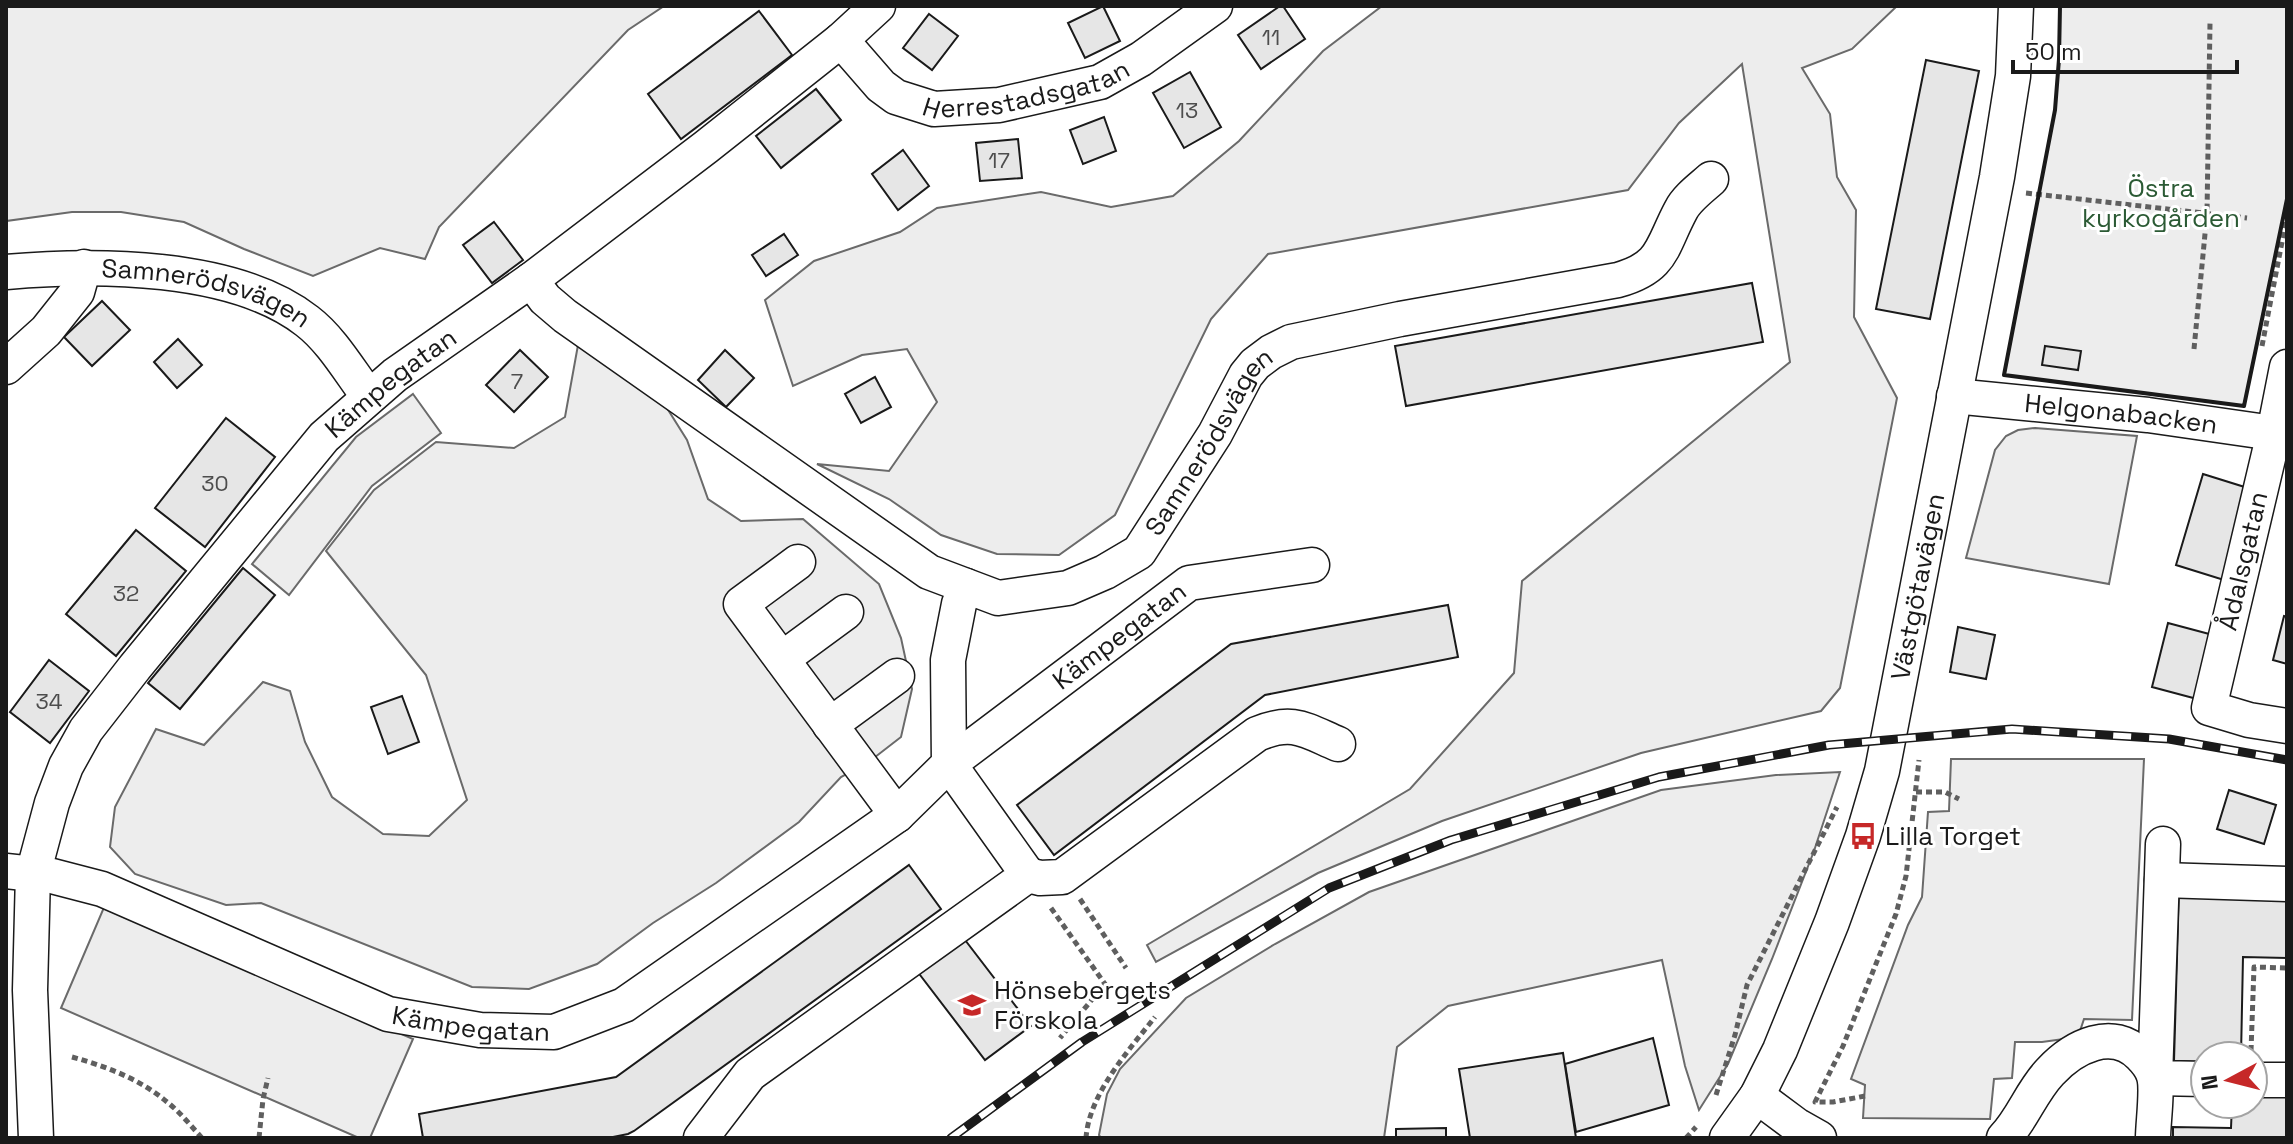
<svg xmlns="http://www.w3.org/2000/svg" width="2293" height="1144" font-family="'Space Grotesk',sans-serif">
	<rect width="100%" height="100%" fill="#fff"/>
	<g fill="#ededed" stroke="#6a6a6a" stroke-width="2">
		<polygon points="6,6 664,6 628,30 439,227 425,259 380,248 313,276 244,249 184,222 121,212 72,212 6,221"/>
		<polygon points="1382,6 1897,6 1852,49 1802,68 1830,114 1837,177 1856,210 1854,317 1897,398 1840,688 1821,711 1641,753 1442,821 1318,873 1156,962 1147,945 1410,789 1514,673 1522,581 1790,362 1742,64 1679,123 1628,190 1268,254 1211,319 1115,515 1059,555 997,554 941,535 889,499 817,464 889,471 937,402 907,349 862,355 793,386 765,300 814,261 900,232 937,208 1041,192 1111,207 1173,196 1239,141 1323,51"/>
		<polygon points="2060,6 2287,6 2287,199 2244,406 2004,375 2055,110 2059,59"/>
		<polygon points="578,345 665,405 687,440 708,499 741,521 803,519 879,584 901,638 912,689 901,737 870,761 841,777 799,822 716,883 653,923 597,964 529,989 472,987 261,903 226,905 135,874 110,847 115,807 156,729 204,745 263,682 290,691 305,742 332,797 383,834 429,836 467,800 426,675 326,551 374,490 436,442 514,448 565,417"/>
		<polygon points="413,394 441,433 372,486 289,595 252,564 356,437"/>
		<polygon points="2035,428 2137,436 2109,584 1966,558 1995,450 2006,436 2018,430"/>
		<polygon points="1951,759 2144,759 2132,1020 2084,1019 2078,1037 2042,1042 2015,1042 2012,1078 1994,1079 1990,1119 1863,1118 1865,1085 1851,1079 1908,925 1922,897 1928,812 1949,811"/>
		<polygon points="1840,772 1814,851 1772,959 1728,1064 1699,1110 1685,1066 1662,960 1448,1006 1397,1047 1384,1138 1101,1138 1099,1135 1107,1094 1120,1069 1186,998 1275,944 1369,892 1661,790 1776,775"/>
		<polygon points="105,905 413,1039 370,1138 359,1138 61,1008"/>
	</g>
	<g fill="#e6e6e6" stroke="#1a1a1a" stroke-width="2">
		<polygon points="1103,6 1120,41 1085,58 1068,23"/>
		<polygon points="1280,6 1283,6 1305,39 1261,69 1238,35"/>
		<polygon points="759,11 792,55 681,139 648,94"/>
		<polygon points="929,14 958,36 932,70 903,48"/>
		<polygon points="1926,60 1979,71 1930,319 1876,309"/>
		<polygon points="1190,72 1221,127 1184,148 1153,93"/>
		<polygon points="816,89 841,120 781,168 756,136"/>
		<polygon points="1104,117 1116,151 1083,164 1070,130"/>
		<polygon points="1018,139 1022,178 980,181 976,143"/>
		<polygon points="903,150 929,186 898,210 872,174"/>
		<polygon points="494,222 523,260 492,283 463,245"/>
		<polygon points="784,234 798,255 766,276 752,255"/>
		<polygon points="1752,283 1763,342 1406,406 1395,346"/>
		<polygon points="102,301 130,330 92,366 64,337"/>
		<polygon points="178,339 202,365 177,388 154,362"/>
		<polygon points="2045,346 2081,351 2078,370 2042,365"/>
		<polygon points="520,350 548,377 514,412 486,385"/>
		<polygon points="725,350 754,378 726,407 698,380"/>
		<polygon points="875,377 891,407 861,423 845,394"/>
		<polygon points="226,418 275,457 205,547 155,508"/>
		<polygon points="2203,474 2251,489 2224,580 2176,565"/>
		<polygon points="136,530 186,571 116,656 66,614"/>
		<polygon points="243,568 275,595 180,709 148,683"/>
		<polygon points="1448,605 1458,657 1265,695 1054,855 1017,805 1231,644"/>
		<polygon points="2284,616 2287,617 2287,664 2273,660"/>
		<polygon points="2168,623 2213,635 2197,699 2152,687"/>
		<polygon points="1958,627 1995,635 1986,679 1950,672"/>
		<polygon points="49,660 89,691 50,743 10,712"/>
		<polygon points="402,696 419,742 388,754 371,707"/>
		<polygon points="2229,790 2276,805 2264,844 2217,829"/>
		<polygon points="909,865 941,909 634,1131 628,1134 608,1138 423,1138 419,1114 616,1077"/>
		<polygon points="2179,888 2287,891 2287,958 2243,957 2241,1056 2205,1056 2205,1062 2174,1061"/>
		<polygon points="962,936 1031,1026 985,1060 917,971"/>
		<polygon points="1653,1038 1669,1105 1576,1132 1565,1064"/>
		<polygon points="1563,1053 1576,1138 1470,1138 1459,1069"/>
		<polygon points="2253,1091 2287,1092 2287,1138 2173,1138 2173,1127 2231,1128 2232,1104 2253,1104"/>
		<polygon points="1446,1128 1446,1138 1396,1138 1396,1129"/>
	</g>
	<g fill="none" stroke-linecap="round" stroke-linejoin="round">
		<g stroke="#1a1a1a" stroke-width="37">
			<g id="minor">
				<path id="s1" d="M841 40 881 86 896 97 934 109 999 105 1100 82 1141 59 1215 6"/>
				<path id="s2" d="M6 272C95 264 234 264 307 321 332 340 350 372 369 397"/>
				<path id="s3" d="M531 280 545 299 565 316 929 572 998 598 1068 588 1105 572 1139 552 1215 434 1246 375 1255 364 1271 352 1291 342 1400 319 1618 280C1664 267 1661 247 1681 210 1687 198 1701 188 1711 179"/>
				<polyline points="6,367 46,331 77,292 84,267"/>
				<polyline points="2287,367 2274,433 2209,708 2249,720 2287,726"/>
				<path id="s4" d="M1954 396 2148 415 2287 435"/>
				<polyline points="798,562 741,604 897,815"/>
				<polyline points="782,659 846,612"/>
				<polyline points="830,725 897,676"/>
				<polyline points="2163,844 2155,1078 2205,1079"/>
				<path id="s5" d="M6 871 52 876 102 889 388 1014 480 1030 554 1032 624 1005 897 815 949 764 948 660 959 604 966 586"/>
				<path d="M1028 875 1040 878 1062 877 1257 734C1293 719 1305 730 1338 744"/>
				<polyline points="2162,880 2287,884"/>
				<polyline points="2253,1080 2287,1080"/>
				<polyline points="1757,1096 1796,1125 1819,1138"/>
				<path id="s6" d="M36 1138 30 990 33 874 52 803 66 766 86 730 135 667 324 437 395 375 531 280 706 147 841 40 878 6"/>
				<path id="s7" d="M701 1138 750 1074 1028 875 949 764 1189 583 1312 565"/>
				<path id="s8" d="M1727 1138 1757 1096 1780 1050 1832 922 1863 836 1882 771 1997 177 2013 76 2016 6"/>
				<path d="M2004 1138C2023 1118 2031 1092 2050 1072 2073 1047 2113 1026 2141 1056 2146 1061 2152 1069 2154 1076 2158 1089 2153 1123 2153 1138"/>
			</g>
		</g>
		<g stroke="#5f5f5f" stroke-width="5" stroke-dasharray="6 4" stroke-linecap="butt">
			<polyline points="2026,193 2247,218"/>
			<polyline points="2262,346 2287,216"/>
			<polyline points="2194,349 2207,213 2210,23"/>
			<polyline points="1916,792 1945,792 1959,799"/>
			<polyline points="1080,899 1126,968"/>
			<polyline points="1051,908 1105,984 1060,1038"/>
			<polyline points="2251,1051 2254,967 2287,968"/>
			<path d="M72 1057C105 1066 140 1079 167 1102 180 1112 191 1126 202 1138"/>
			<polyline points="1716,1095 1735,1035 1747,985 1837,807"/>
			<polyline points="1865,1096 1833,1102 1815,1102 1843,1046 1896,914 1906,876 1919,760"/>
			<polyline points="259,1138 263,1099 268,1078"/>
			<path d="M1086 1138C1089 1094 1129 1050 1155 1017"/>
			<polyline points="1686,1138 1696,1127"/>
		</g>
		<use href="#minor" stroke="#fff" stroke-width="34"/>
		<g stroke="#1a1a1a" stroke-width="9">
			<polyline id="rail" points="951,1138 1082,1042 1329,888 1451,840 1659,777 1829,745 2012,729 2169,739 2287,760"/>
		</g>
		<use href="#rail" stroke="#fff" stroke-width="6" stroke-dasharray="18" stroke-linecap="butt"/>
		<polyline stroke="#1a1a1a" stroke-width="4" points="2060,6 2059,59 2055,110 2004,375 2244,406 2287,199"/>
	</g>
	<defs>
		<g id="bus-bare" transform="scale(2.16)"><path d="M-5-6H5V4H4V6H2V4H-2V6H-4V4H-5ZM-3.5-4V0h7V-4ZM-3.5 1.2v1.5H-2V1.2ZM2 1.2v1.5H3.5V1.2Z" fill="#c62828" stroke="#fff" stroke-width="2.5" paint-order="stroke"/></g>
		<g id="school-bare" transform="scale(2.16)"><path d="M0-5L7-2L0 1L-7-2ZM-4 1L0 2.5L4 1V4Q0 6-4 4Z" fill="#c62828" stroke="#fff" stroke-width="2.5" paint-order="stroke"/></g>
	</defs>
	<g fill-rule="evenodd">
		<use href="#bus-bare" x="1863" y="836"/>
		<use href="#school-bare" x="972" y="1005"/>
	</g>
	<g text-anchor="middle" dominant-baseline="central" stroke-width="6" stroke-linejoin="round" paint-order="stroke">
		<g font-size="22" fill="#4d4d4d">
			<text x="1271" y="37">11</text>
			<text x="1187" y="110">13</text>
			<text x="999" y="160">17</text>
			<text x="517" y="381">7</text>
			<text x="215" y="483">30</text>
			<text x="126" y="593">32</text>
			<text x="49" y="701">34</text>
		</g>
		<g font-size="26" fill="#1a1a1a" stroke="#fff">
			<text stroke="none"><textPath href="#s1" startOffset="214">Herrestadsgatan</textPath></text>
			<text stroke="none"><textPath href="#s2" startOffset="204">Samnerödsvägen</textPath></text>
			<text stroke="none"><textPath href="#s6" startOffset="882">Kämpegatan</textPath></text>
			<text stroke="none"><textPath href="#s4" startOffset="168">Helgonabacken</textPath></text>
			<text stroke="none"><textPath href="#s3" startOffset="850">Samnerödsvägen</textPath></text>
			<text transform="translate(2243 561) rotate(-77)">Ådalsgatan</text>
			<text stroke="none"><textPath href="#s8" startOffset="588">Västgötavägen</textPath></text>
			<text stroke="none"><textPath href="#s7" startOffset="772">Kämpegatan</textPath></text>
			<text stroke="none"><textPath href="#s5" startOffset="494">Kämpegatan</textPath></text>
		</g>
		<g font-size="26" fill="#2b5a34" stroke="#fff">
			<text x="2161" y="188">Östra<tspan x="2161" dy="30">kyrkogården</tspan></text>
		</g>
		<g font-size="26" fill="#1a1a1a" stroke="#fff" text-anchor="start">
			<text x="1885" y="836">Lilla Torget</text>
			<text x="994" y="990">Hönsebergets<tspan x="994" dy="30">Förskola</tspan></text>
		</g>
	</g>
	<rect width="2293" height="1144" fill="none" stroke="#1a1a1a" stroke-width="16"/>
	<g transform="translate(2229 1080) rotate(263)"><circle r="38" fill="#ffffff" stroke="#a3a3a3" stroke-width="2"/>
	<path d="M0-6L14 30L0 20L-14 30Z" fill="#c62828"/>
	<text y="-12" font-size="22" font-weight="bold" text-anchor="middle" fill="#1a1a1a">N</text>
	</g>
	<path d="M2013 60v12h224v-12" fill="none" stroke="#1a1a1a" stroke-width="4"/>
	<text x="2025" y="60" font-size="24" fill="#1a1a1a" stroke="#ffffff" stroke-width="6" paint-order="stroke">50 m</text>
</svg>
